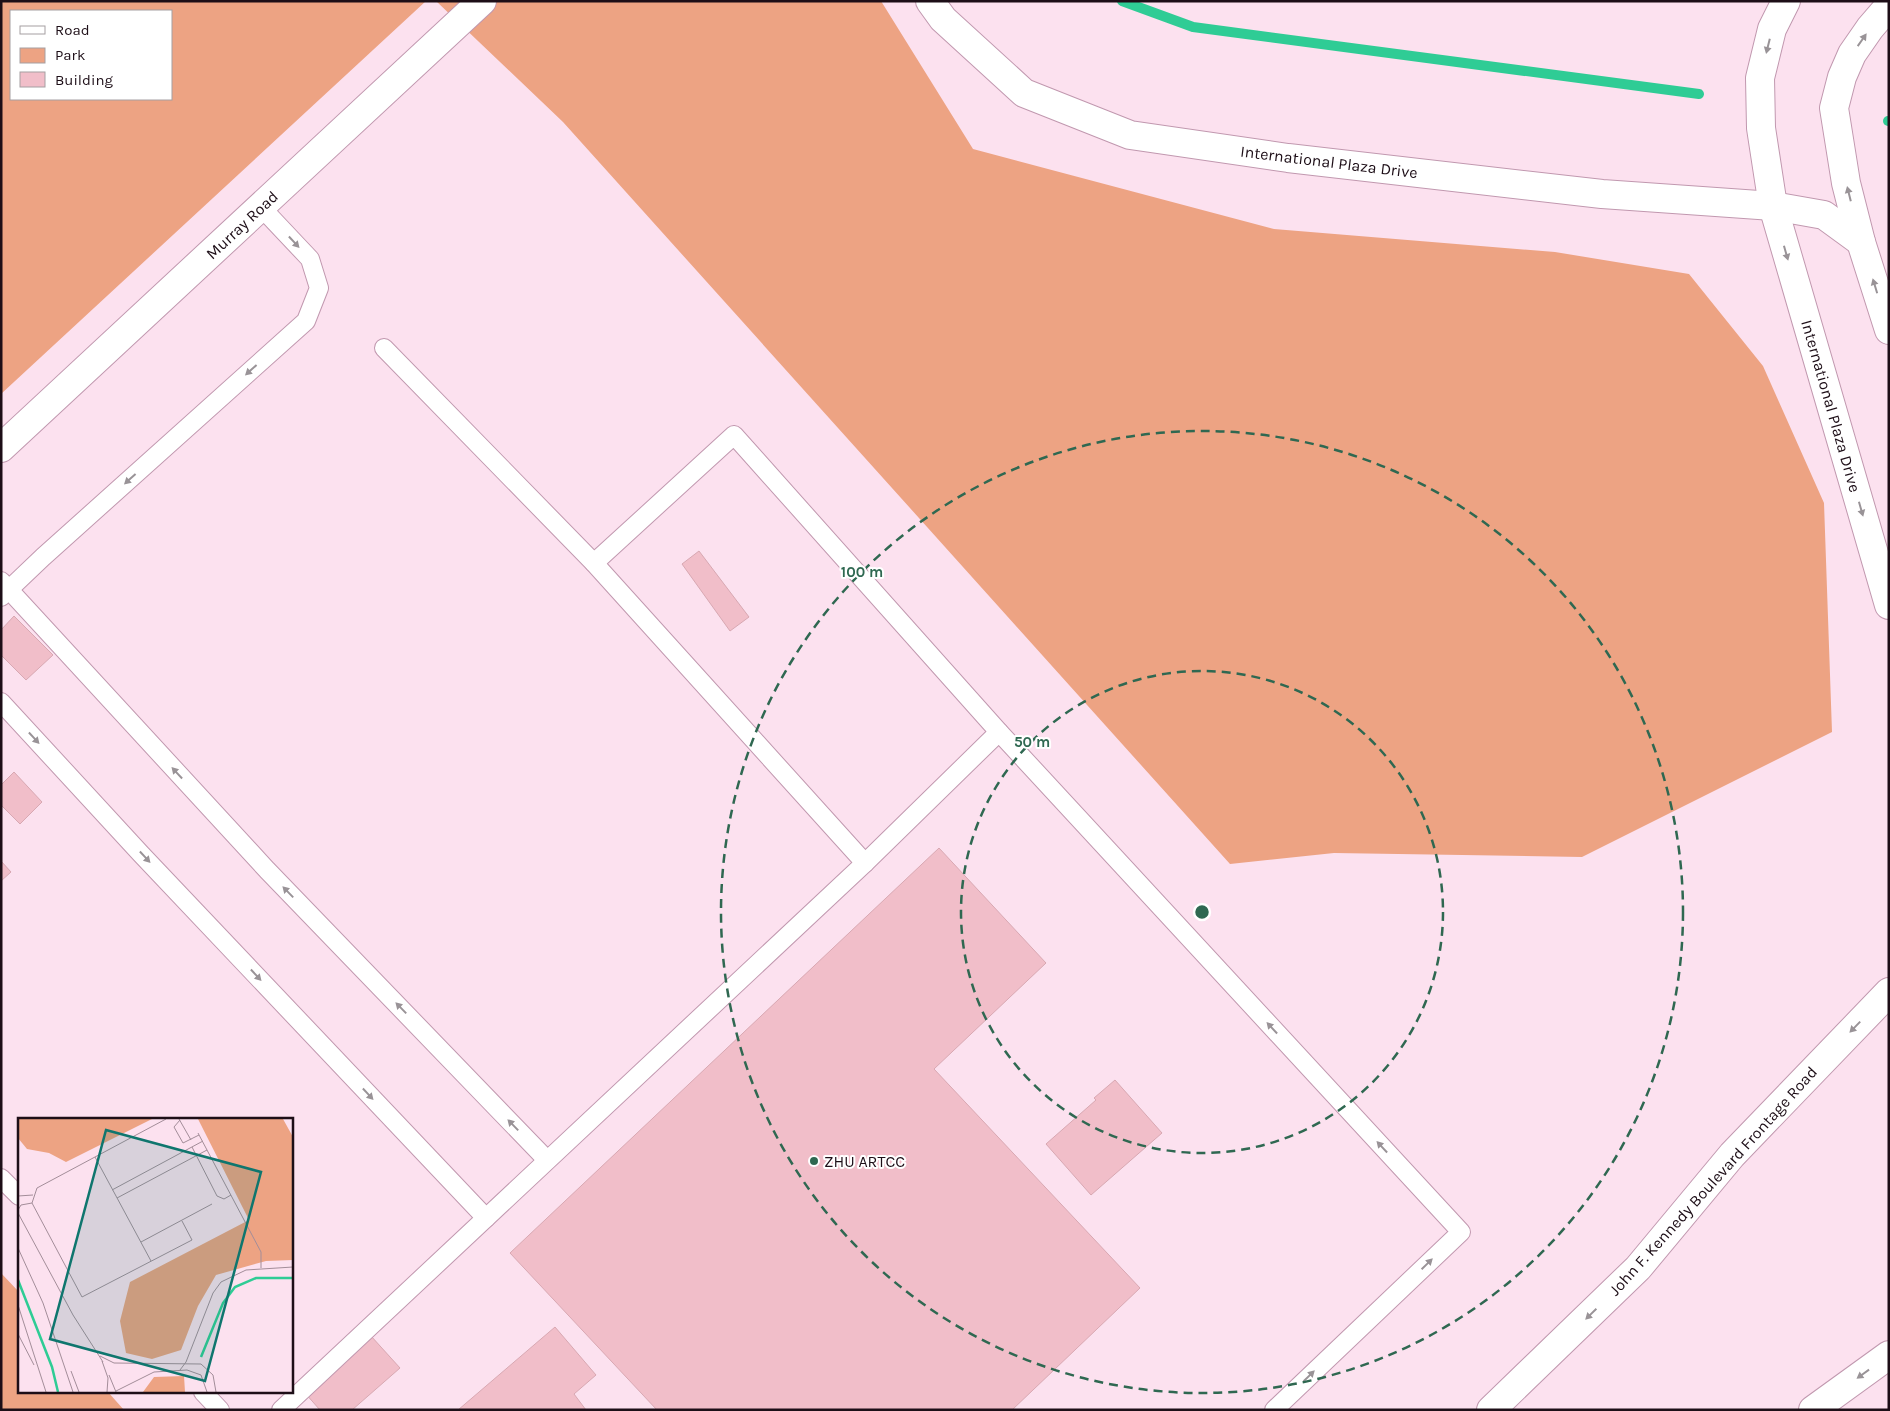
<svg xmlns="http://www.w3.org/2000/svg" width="1890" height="1411" font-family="Karla,sans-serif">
	<rect width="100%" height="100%" fill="#fce1ef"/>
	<g fill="#eda383" fill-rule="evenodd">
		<path d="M1 1H426L1 394ZM11 11H171V99H11Z"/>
		<polygon points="436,1 881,1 973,149 1274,229 1555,252 1689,274 1763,366 1824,503 1832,732 1582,857 1334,853 1230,864 563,122"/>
		<polygon points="1,1273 19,1292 19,1392 108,1392 124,1410 1,1410"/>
	</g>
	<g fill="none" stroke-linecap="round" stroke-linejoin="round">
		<g stroke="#2fcc95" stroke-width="10">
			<polyline points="1122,1 1193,27 1699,94"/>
			<polyline points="1888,121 1889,121"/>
		</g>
	</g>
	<g fill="#f1bec9" stroke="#d8a8b2">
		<polygon points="699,551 749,617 730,631 682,564"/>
		<polygon points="14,616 53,655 26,680 1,655 1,630"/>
		<polygon points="14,772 42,802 20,824 1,805 1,785"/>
		<polygon points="939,848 1046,963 934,1069 1140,1288 1012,1410 657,1410 510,1253"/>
		<polygon points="1,861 11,872 1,881"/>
		<polygon points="1115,1080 1162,1133 1091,1195 1046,1144 1096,1100 1094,1098"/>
		<polygon points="555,1327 596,1375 574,1394 586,1410 458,1410"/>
		<polygon points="371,1336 400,1368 352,1410 320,1410 305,1393"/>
	</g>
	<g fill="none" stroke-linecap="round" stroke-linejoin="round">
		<g stroke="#c198af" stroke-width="20">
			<g id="service">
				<polyline points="384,348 594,563 865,863"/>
				<polyline points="594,563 734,435 999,732 1461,1232 1274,1410"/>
				<polyline points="1,581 267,870 547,1160"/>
				<polyline points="1,597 43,557 306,321 319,288 310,259 261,207"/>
				<polyline points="1,702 141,854 486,1218"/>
				<polyline points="1,1178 19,1196"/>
				<polyline points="203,1392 220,1410"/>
				<polyline points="281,1410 865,863 999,732"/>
			</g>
		</g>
		<g stroke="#c198af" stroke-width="30">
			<g id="minor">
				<polyline points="930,1 943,19 1024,93 1130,135 1288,158 1602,194 1773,206 1824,215 1861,242"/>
				<polyline points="1786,1 1772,29 1760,78 1761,128 1773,206 1889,605"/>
				<polyline points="1889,6 1870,28 1852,54 1842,77 1834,108 1846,183 1861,242 1889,330"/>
				<polyline points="1,448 482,1"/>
			</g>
		</g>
		<g stroke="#c198af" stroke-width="30">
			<polyline id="tertiary" points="1491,1410 1638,1268 1732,1155 1889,992"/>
		</g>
		<g stroke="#c198af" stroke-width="30">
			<polyline id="trunk" points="1813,1410 1889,1355"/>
		</g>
		<use href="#service" stroke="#fff" stroke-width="18"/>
		<use href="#minor" stroke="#fff" stroke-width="28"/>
		<use href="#tertiary" stroke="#fff" stroke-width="28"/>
		<use href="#trunk" stroke="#fff" stroke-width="28"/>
	</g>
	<defs><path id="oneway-solid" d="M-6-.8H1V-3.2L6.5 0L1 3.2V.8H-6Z" transform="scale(1.25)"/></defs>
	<g fill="#999397">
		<use href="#oneway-solid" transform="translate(1862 40) rotate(-55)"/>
		<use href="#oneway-solid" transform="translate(1768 46) rotate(104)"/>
		<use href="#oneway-solid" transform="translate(1849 194) rotate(-104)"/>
		<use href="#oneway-solid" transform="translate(294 242) rotate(47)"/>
		<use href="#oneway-solid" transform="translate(1786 253) rotate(74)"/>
		<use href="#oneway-solid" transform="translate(1875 286) rotate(-107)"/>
		<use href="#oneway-solid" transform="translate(251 370) rotate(138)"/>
		<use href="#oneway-solid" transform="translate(130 479) rotate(138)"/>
		<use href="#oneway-solid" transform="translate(1861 509) rotate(74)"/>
		<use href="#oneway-solid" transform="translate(34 738) rotate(47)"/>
		<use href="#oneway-solid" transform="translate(177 773) rotate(-133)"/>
		<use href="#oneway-solid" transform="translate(145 857) rotate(47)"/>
		<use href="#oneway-solid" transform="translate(288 892) rotate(-134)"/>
		<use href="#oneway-solid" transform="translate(256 975) rotate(47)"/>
		<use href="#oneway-solid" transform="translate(401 1008) rotate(-134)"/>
		<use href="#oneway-solid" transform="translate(1855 1027) rotate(134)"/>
		<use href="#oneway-solid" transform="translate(1272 1028) rotate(-133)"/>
		<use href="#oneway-solid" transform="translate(368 1094) rotate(47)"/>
		<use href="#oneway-solid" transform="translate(513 1125) rotate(-134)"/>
		<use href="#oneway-solid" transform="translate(1382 1147) rotate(-133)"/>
		<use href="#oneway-solid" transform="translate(1427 1264) rotate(-44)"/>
		<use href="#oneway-solid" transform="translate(1591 1314) rotate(136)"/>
		<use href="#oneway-solid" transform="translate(1863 1374) rotate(144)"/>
		<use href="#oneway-solid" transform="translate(1309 1376) rotate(-44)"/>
	</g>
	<g fill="none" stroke="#2f6851" stroke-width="2.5" stroke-dasharray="9 6">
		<circle cx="1202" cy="912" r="241"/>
		<circle cx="1202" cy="912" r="481"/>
	</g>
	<circle fill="#2f6851" stroke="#fff" stroke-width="2" cx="814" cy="1161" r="5"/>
	<g text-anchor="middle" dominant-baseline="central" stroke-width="4" stroke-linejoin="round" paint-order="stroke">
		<g font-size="16" fill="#1d0e17" stroke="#fff">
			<text transform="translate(1329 162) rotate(7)">International Plaza Drive</text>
			<text transform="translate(242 225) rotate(-43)">Murray Road</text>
			<text transform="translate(1831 406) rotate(74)">International Plaza Drive</text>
			<text transform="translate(1713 1181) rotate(-48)">John F. Kennedy Boulevard Frontage Road</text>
		</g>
		<g font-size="16" fill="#1d0e17" stroke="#fff" text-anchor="start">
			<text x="824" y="1161">ZHU ARTCC</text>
		</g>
	</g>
	<g transform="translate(18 1118)">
		<rect width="275" height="275" fill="#fce1ef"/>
		<path d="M0 1H134L48 44 31 35 9 31 0 20ZM180 1H265L275 19V142L248 143 198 157 180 188 163 232 134 241 108 235 102 203 112 164 231 102ZM166 258 167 274H125L136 259Z" fill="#eda383"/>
		<path fill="none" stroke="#2fcc95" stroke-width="2.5" d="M0 162 34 249 40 274M183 239 205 185 217 169 238 160H275"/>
		<path fill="none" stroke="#a38d99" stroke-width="1" d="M148 1 19 70 14 85 64 179 174 122 164 103M161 1 173 22M162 2 156 9 165 25 181 17M180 15 243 134V150M174 29 199 78 206 81 213 77M77 39 133 143M94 72 185 23M0 78 15 77M99 80 189 32M0 92 3 87 14 85M0 95 55 197 85 244M123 124 194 86M0 130 25 185 55 274M0 187 28 274M0 216 16 247M82 238 96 245 183 246 195 257 198 274M84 243 90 260 89 274M162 252 168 244 195 175 203 164 228 152 275 149M53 253 61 274M91 257 98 274M98 273 136 254 169 252 183 257 189 274"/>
		<path fill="#0f766e" fill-opacity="0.15" stroke="#0f766e" stroke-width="2.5" d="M88 12 243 54 187 263 32 221Z"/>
		<rect width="275" height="275" fill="none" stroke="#1d0e17" stroke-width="2.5"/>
	</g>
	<circle cx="1202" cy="912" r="8" fill="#2f6851" stroke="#fff" stroke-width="2.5"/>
	<g font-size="15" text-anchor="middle" font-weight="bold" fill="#2f6851" stroke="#fff" stroke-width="4" stroke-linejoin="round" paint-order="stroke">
		<text x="862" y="577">100 m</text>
		<text x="1032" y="747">50 m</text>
	</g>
	<rect width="1890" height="1411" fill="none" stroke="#1d0e17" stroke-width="5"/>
	<rect x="10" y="10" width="162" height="90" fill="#ffffff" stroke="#a59fa2"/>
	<rect x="20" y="26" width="25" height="8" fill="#ffffff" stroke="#a59fa2"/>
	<text x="55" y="35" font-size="15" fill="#1d0e17">Road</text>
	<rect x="20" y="48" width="25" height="15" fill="#eda383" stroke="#a59fa2"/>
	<text x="55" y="60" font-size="15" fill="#1d0e17">Park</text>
	<rect x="20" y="72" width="25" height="15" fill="#f1bec9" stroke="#a59fa2"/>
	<text x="55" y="85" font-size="15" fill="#1d0e17">Building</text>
</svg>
